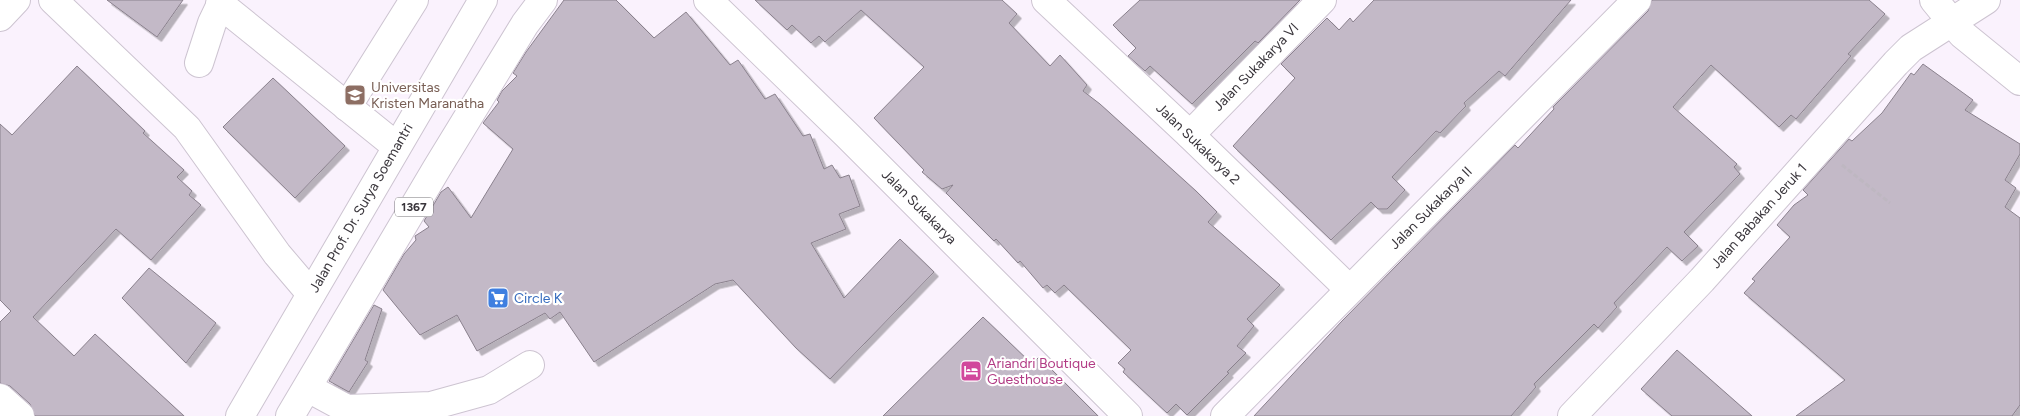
<svg xmlns="http://www.w3.org/2000/svg" width="2020" height="416" font-family="Figtree,sans-serif">
	<defs>
		<filter id="shadow"><feDropShadow dx="4.5" dy="4.5" stdDeviation="0" flood-color="#0004"/></filter>
	</defs>
	<rect width="100%" height="100%" fill="#faf2fd"/>
	<g fill="#c3b9c7" stroke="#8a818d" filter="url(#shadow)">
		<polygon points="107,0 183,0 157,37"/>
		<polygon points="564,0 616,0 654,38 686,12 730,65 738,60 765,99 775,94 803,136 810,134 824,169 832,165 840,178 849,175 860,206 839,214 846,229 811,243 844,298 900,239 934,272 830,379 796,348 733,280 715,284 594,362 560,312 550,319 545,313 477,351 457,315 420,335 383,290 404,254 416,240 415,236 429,227 424,221 441,192 448,187 471,218 513,149 483,123 499,102 497,100 502,91 517,76 513,73 526,52"/>
		<polygon points="755,0 1002,0 1017,14 1009,23 1050,66 1060,55 1087,85 1083,91 1100,104 1196,191 1217,212 1208,222 1280,285 1247,319 1254,326 1237,346 1246,353 1227,372 1229,373 1187,415 1176,404 1167,413 1123,372 1125,369 1118,363 1131,350 1064,285 1055,293 1047,285 1043,288 1020,261 1018,263 996,239 994,241 946,193 953,185 942,189 922,172 924,170 874,118 924,67 861,10 825,42 819,36 811,43 792,25 787,30"/>
		<polygon points="1140,0 1300,0 1258,43 1255,41 1192,104 1150,66 1145,71 1128,56 1136,48 1113,25"/>
		<polygon points="1374,0 1571,0 1505,76 1499,71 1464,103 1466,106 1440,133 1436,131 1392,177 1405,190 1391,205 1387,209 1378,209 1371,202 1331,240 1233,146 1295,78 1281,64 1327,18 1339,30 1350,18 1353,22"/>
		<polygon points="1652,0 1869,0 1885,14 1848,54 1851,56 1796,119 1791,115 1779,127 1711,65 1673,107 1737,164 1734,167 1740,174 1684,232 1698,246 1682,261 1667,247 1614,303 1617,307 1598,328 1594,324 1534,384 1536,387 1511,416 1254,416 1342,321 1515,145 1518,148 1554,109 1553,107 1648,11"/>
		<polygon points="1923,64 1973,100 1965,110 2020,144 2020,154 2005,180 2016,188 2005,207 2020,218 2020,405 2012,416 1796,416 1845,380 1744,293 1755,281 1752,279 1790,237 1777,225 1794,205 1808,195 1803,190 1849,139 1852,141 1882,113 1911,73 1914,75"/>
		<polygon points="77,66 145,131 143,133 184,170 177,177 192,191 189,195 201,205 151,260 116,229 33,317 74,356 95,334 184,416 35,416 30,404 10,386 0,383 0,322 11,311 0,300 0,124 12,135"/>
		<polygon points="273,78 345,146 295,198 223,127"/>
		<polygon points="149,268 216,323 186,363 122,298"/>
		<polygon points="374,305 382,309 365,360 368,362 349,392 329,381"/>
		<polygon points="983,317 1032,364 1039,357 1098,416 883,416"/>
		<polygon points="1677,350 1752,416 1672,416 1641,389"/>
	</g>
	<g fill="none" stroke-linecap="round" stroke-linejoin="round">
		<g stroke="#cdc4d1" stroke-width="30">
			<g id="minor">
				<polyline points="53,0 187,128 277,254 311,294"/>
				<polyline points="708,0 847,135 1128,416"/>
				<polyline points="1046,0 1190,135 1349,289"/>
				<polyline points="1934,0 1962,34 2020,81"/>
				<polyline points="220,4 396,146"/>
				<polyline points="0,17 16,0"/>
				<polyline points="199,63 212,23 223,0"/>
				<polyline points="347,107 414,0"/>
				<polyline points="1190,135 1322,0"/>
				<polyline points="308,388 347,409 431,406 489,390 530,365"/>
				<polyline points="0,398 20,416"/>
				<polyline points="1225,416 1637,0"/>
				<polyline points="1572,416 1702,280 1896,63 1911,48 1986,0"/>
			</g>
		</g>
		<g stroke="#cdc4d1" stroke-width="30">
			<g id="major">
				<polyline points="240,416 483,0"/>
				<polyline points="290,416 437,168 525,24 543,0"/>
			</g>
		</g>
		<polyline stroke="#beb7c1" stroke-width="3" stroke-dasharray="5 2.5" stroke-linecap="butt" points="1842,165 1890,203"/>
		<use href="#minor" stroke="#fff" stroke-width="28"/>
		<use href="#major" stroke="#fff" stroke-width="28"/>
	</g>
	<defs>
		<g id="university-square" transform="scale(1.125)"><rect x="-9" y="-9" width="18" height="18" rx="4" fill="#8d6e63" stroke="#fff"/><path d="M0-5L7-2L0 1L-7-2ZM-4 1L0 2.5L4 1V4Q0 6-4 4Z" fill="#fff"/></g>
		<g id="supermarket-square" transform="scale(1.125)"><rect x="-9" y="-9" width="18" height="18" rx="4" fill="#3f7fe0" stroke="#fff"/><path d="M-6-5.5h2.5l.6 2H6L4.5 2H-2.5L-4.4-4H-6ZM-1.5 3.2a1.3 1.3 0 1 0 .1 0ZM3 3.2a1.3 1.3 0 1 0 .1 0Z" fill="#fff"/></g>
		<g id="hotel-square" transform="scale(1.125)"><rect x="-9" y="-9" width="18" height="18" rx="4" fill="#d1479c" stroke="#fff"/><path d="M-6-4.5h1.5V1H6V5H4.5V3h-9V5H-6ZM-4 0a1.8 1.8 0 1 1 3.6 0ZM.5 0V-2.5h3Q6-2.5 6 0Z" fill="#fff"/></g>
	</defs>
	<g fill-rule="evenodd">
		<use href="#university-square" x="355" y="95"/>
		<use href="#supermarket-square" x="498" y="298"/>
		<use href="#hotel-square" x="971" y="371"/>
	</g>
	<g text-anchor="middle" dominant-baseline="central" stroke-width="4.5" stroke-linejoin="round" paint-order="stroke">
		<rect fill="#fff" stroke="#757276" stroke-width="1" x="395" y="197.5" width="38" height="19" rx="4"/>
		<g font-size="12" font-weight="bold" fill="#3a363c">
			<text x="414" y="207">1367</text>
		</g>
		<g font-size="14" fill="#3a363c" stroke="#fff">
			<text transform="translate(1256 67) rotate(-46)">Jalan Sukakarya VI</text>
			<text transform="translate(1198 144) rotate(44)">Jalan Sukakarya 2</text>
			<text transform="translate(919 207) rotate(45)">Jalan Sukakarya</text>
			<text transform="translate(361 208) rotate(-60)">Jalan Prof. Dr. Surya Soemantri</text>
			<text transform="translate(1431 208) rotate(-45)">Jalan Sukakarya II</text>
			<text transform="translate(1759 216) rotate(-48)">Jalan Babakan Jeruk 1</text>
		</g>
		<g font-size="14" fill="#785e54" stroke="#fff" text-anchor="start">
			<text x="371" y="87">Universitas<tspan x="371" dy="16">Kristen Maranatha</tspan></text>
		</g>
		<g font-size="14" fill="#366cbe" stroke="#fff" text-anchor="start">
			<text x="514" y="298">Circle K</text>
		</g>
		<g font-size="14" fill="#b23c85" stroke="#fff" text-anchor="start">
			<text x="987" y="363">Ariandri Boutique<tspan x="987" dy="16">Guesthouse</tspan></text>
		</g>
	</g>
</svg>
